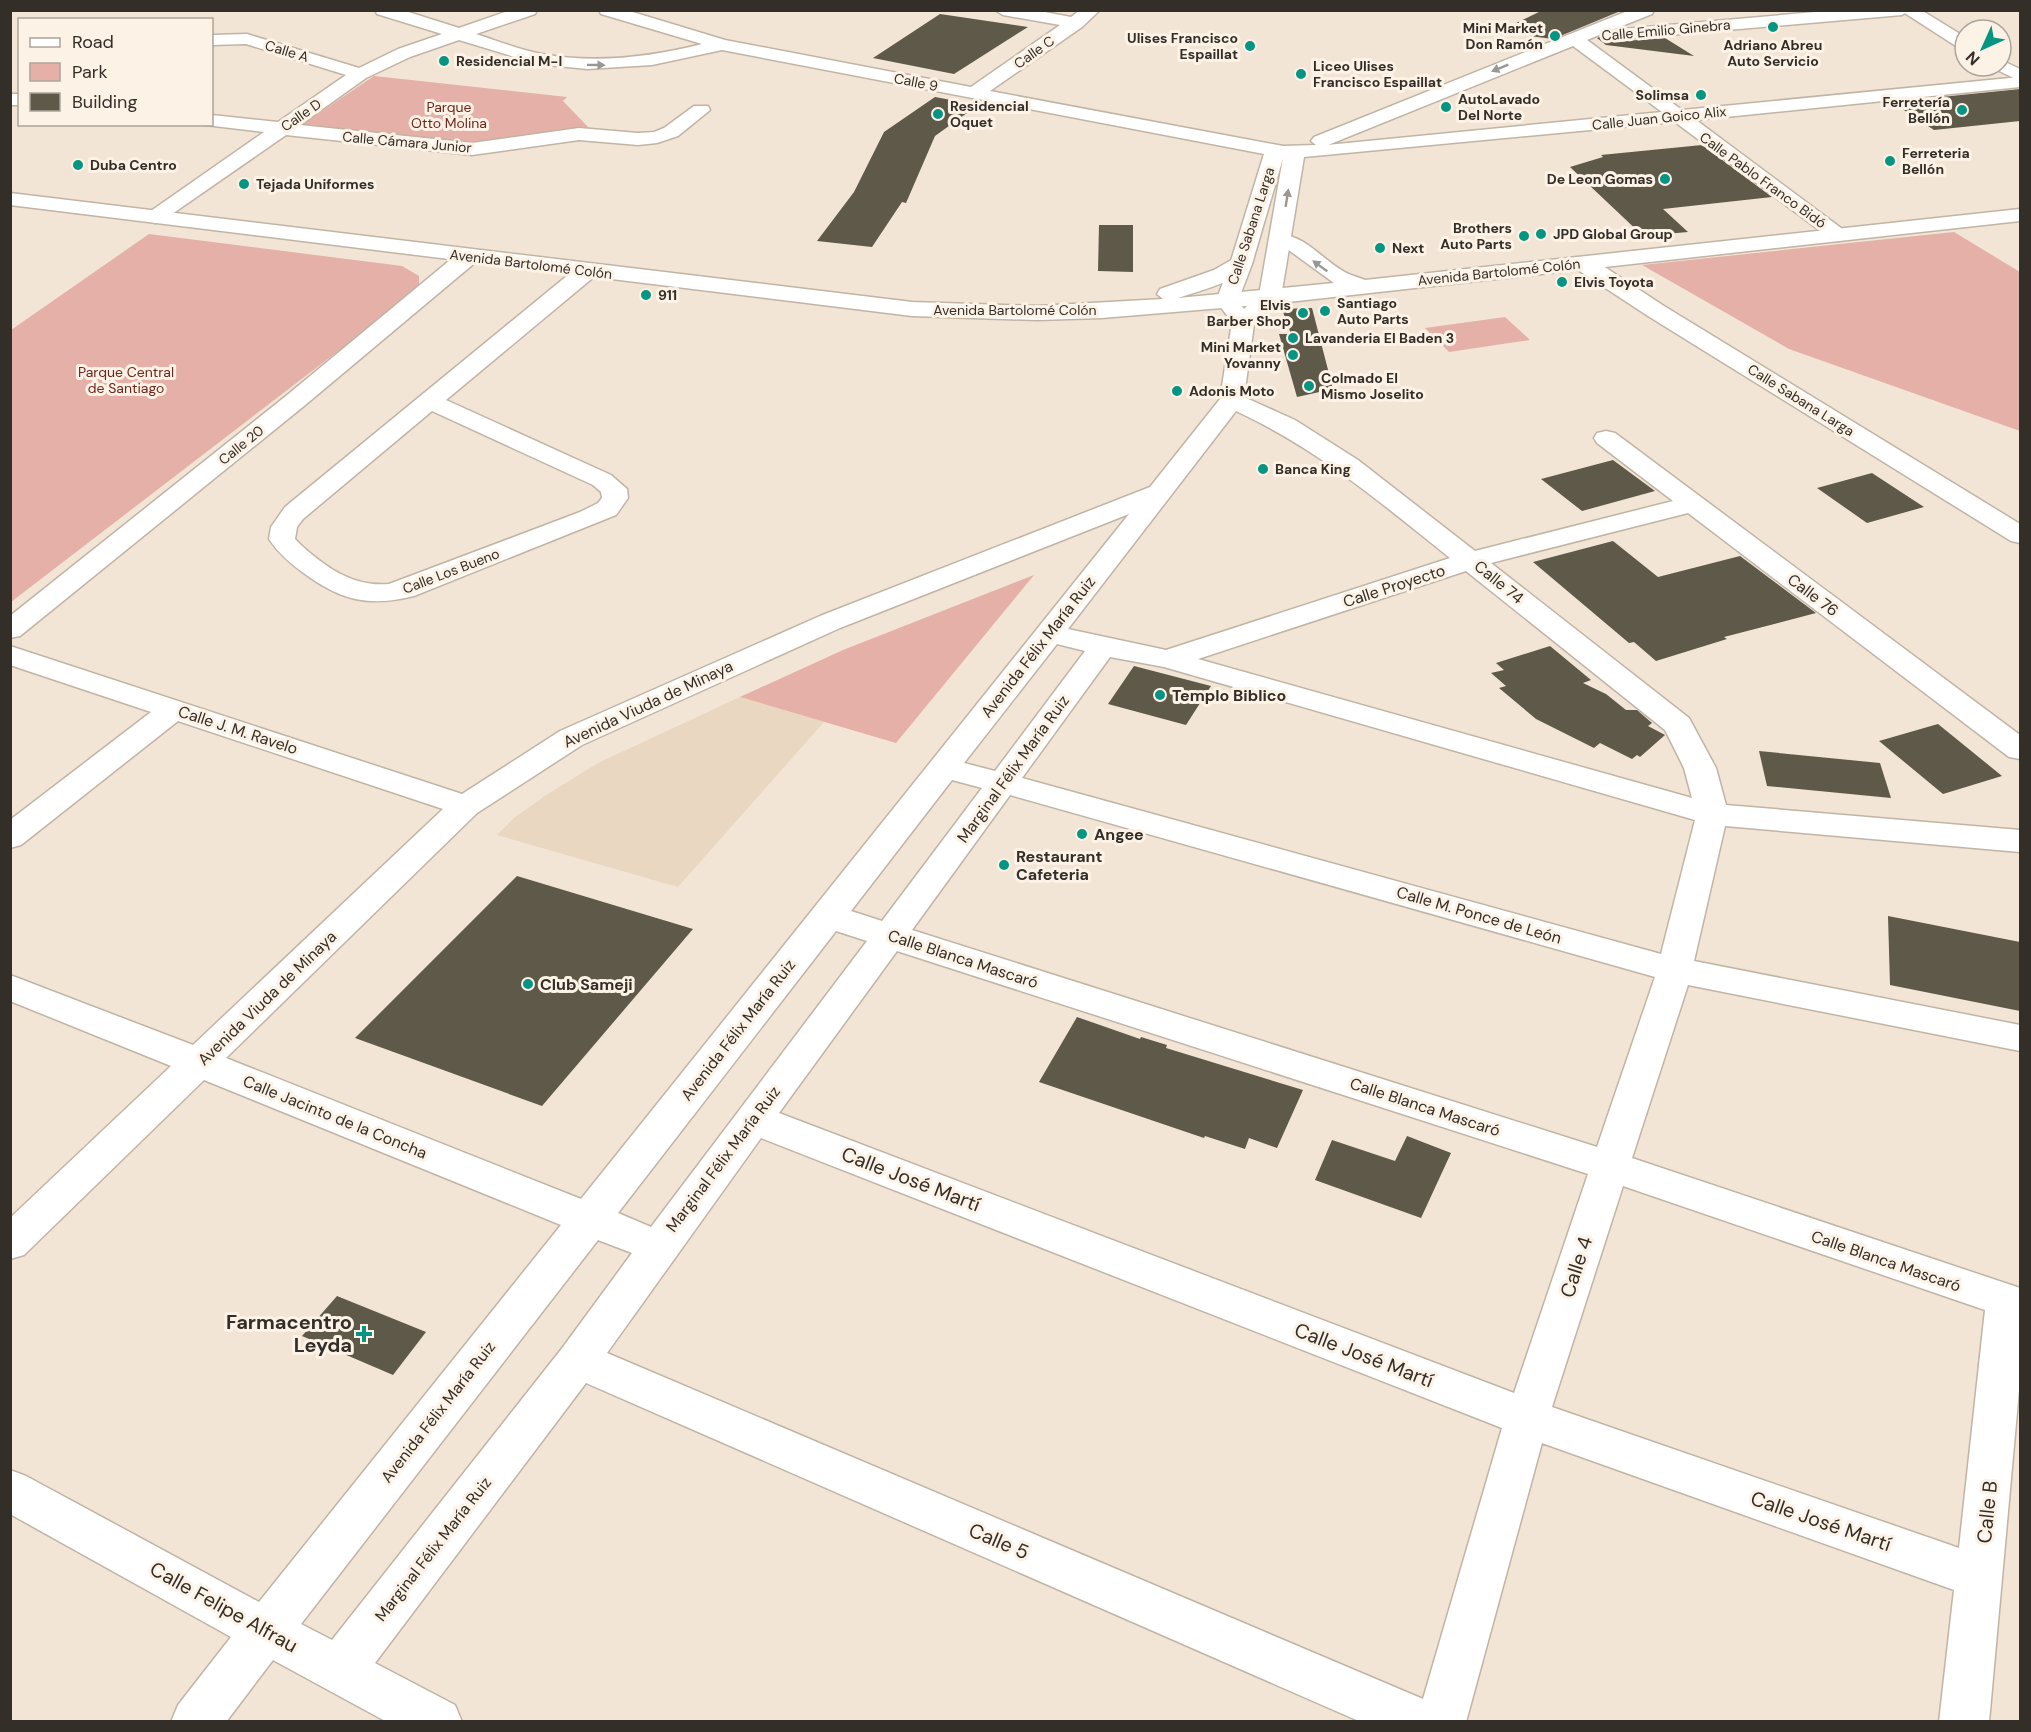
<svg xmlns="http://www.w3.org/2000/svg" width="2031" height="1732" font-family="'DM Sans',sans-serif">
	<rect width="100%" height="100%" fill="#f2e5d5"/>
	<polygon fill="#e9d7c1" points="740,697 824,722 678,887 497,835 514,818 546,795 598,763"/>
	<g fill="#e4b0a7">
		<polygon points="374,76 567,97 563,101 590,129 475,146 297,128"/>
		<polygon points="1954,232 2020,272 2020,431 1789,349 1642,265"/>
		<polygon points="149,234 402,266 419,276 419,289 11,602 11,330"/>
		<polygon points="1505,317 1530,340 1449,352 1425,328"/>
		<polygon points="1034,575 896,743 740,697 843,650"/>
	</g>
	<g fill="#5e5949">
		<polygon points="1543,10 1623,10 1553,39 1498,32"/>
		<polygon points="940,14 1028,27 954,74 873,58"/>
		<polygon points="1602,36 1603,41 1611,42 1665,38 1694,56 1606,45 1597,38"/>
		<polygon points="2020,89 2020,121 1934,130 1892,102"/>
		<polygon points="935,97 978,105 935,136 906,203 902,202 872,247 817,241 854,192 884,132"/>
		<polygon points="1702,145 1772,197 1663,209 1688,232 1643,236 1570,167 1603,157 1601,155"/>
		<polygon points="1099,225 1133,225 1133,272 1098,271"/>
		<polygon points="1312,308 1333,389 1297,397 1279,334 1291,334 1282,309"/>
		<polygon points="1613,460 1655,491 1582,511 1541,479"/>
		<polygon points="1872,473 1924,507 1867,523 1817,488"/>
		<polygon points="1613,541 1658,577 1740,556 1816,613 1724,637 1727,639 1656,661 1634,642 1629,643 1533,562"/>
		<polygon points="1550,646 1591,680 1583,683 1606,694 1626,710 1637,710 1652,723 1648,726 1665,735 1640,757 1637,755 1632,759 1600,743 1594,748 1536,719 1499,688 1506,686 1491,673 1504,670 1496,663"/>
		<polygon points="1134,666 1211,686 1186,725 1108,704"/>
		<polygon points="1938,724 2002,776 1943,794 1879,741"/>
		<polygon points="1759,751 1880,763 1891,798 1767,786"/>
		<polygon points="517,876 693,929 542,1106 355,1038"/>
		<polygon points="1888,916 2020,942 2020,1011 1890,985"/>
		<polygon points="1077,1017 1140,1039 1141,1037 1167,1045 1166,1048 1303,1090 1277,1148 1249,1138 1245,1149 1205,1136 1204,1138 1039,1082"/>
		<polygon points="1407,1136 1451,1153 1421,1218 1315,1180 1332,1140 1395,1161"/>
		<polygon points="337,1296 426,1332 393,1375 302,1336"/>
	</g>
	<g fill="none" stroke-linecap="round" stroke-linejoin="round">
		<g stroke="#c1b4a5" stroke-width="3">
			<g id="street">
				<path d="M375 10H402L459 28 511 10H537L535 14 476 34C498 41 520 50 542 54 596 64 650 57 702 44L601 14 599 10H626L725 40 971 87 1060 25 1003 15 995 10H1034L1071 17 1080 10H1100L1082 27 990 91 1283 146 1316 145 1311 141 1314 137 1630 10H1654L1652 14 1612 30 1838 10H1910L1902 15 1611 40 1605 39 1604 33 1587 40 1682 110 2020 77V87L1696 120 1845 231 1848 235 1845 239 1838 241 1831 239 1675 122 1304 157 1281 297 1254 324 1244 397 1295 420 1358 460 1475 551 1673 501 1597 443 1594 438 1597 433 1606 431 1615 433 2020 735V759L2009 757 1688 513 1491 563 1689 718 1716 768 1726 805 2020 830V852L1725 826 1694 961 2020 1025V1051L1688 985 1632 1158 2020 1288V1379L1989 1722H1939L1954 1590 1542 1443 1466 1722H1361L586 1383 375 1663 455 1705 462 1722H387L273 1660 226 1722H171L178 1705 231 1637 10 1514V1470L26 1476 259 1602 561 1225 204 1080 24 1255 10 1259V1218L171 1066 10 1001V975L193 1045 443 809 178 721 21 845 10 848V820L151 712 10 665V646L462 794 560 731 820 616 1150 487 1220 399 1232 322 1216 301 1230 264 1264 154 722 50 652 65 587 69 538 64 459 40 410 57 366 78 300 125 472 143 579 128 638 133 654 132 664 128 694 106H708L710 110 678 136 657 143 638 145 579 140 472 155 286 135 162 221 155 223 148 221 145 217 148 213 264 132 205 125 212 124V115L278 122 346 75 246 44 212 45V35L247 34 359 68 398 49 442 34 377 14ZM1573 46 1662 112 1327 145H1328ZM1283 158 1259 295 1244 309 1238 301 1252 264ZM1236 411C1318 449 1380 502 1450 558L1166 650 1068 629ZM1129 514 581 1199 226 1058 477 813 582 745 840 628ZM1466 571 1665 730 1684 768 1692 798 1198 659ZM1057 644 1085 651 995 771 964 763ZM1110 657 1164 667 1695 820 1661 954 1022 778ZM952 780 982 788 882 921 851 911ZM1010 795 1655 977 1597 1147 912 930ZM836 931 867 941 651 1227 618 1213ZM897 951 1588 1174 1514 1393 779 1113ZM761 1138 1502 1428 1423 1699 607 1353ZM1623 1186 1985 1310 1959 1548 1552 1407ZM598 1240 632 1253 563 1347 332 1640 301 1624Z"/>
				<rect x="10" y="94" width="10" height="11"/>
				<polygon points="469,250 477,251 480,256 477,261 304,406 20,636 10,638 10,616 286,396 461,251"/>
				<polygon points="1583,257 1591,258 1664,306 2020,524 2020,543 2011,541 1648,316 1575,268 1572,263 1575,258"/>
				<path d="M587 265 595 266 598 271 595 276 446 400 611 475 627 489 628 498 616 515 414 596C369 607 342 601 305 574 291 564 279 554 269 539L271 527 285 507 579 266ZM432 411 593 485 601 492 602 498 598 503 580 512 389 584C354 587 328 569 302 546L295 539 297 527 303 519Z"/>
			</g>
		</g>
		<g stroke="#c1b4a5" stroke-width="3">
			<g id="secondary">
				<polygon points="1900,10 1921,10 1965,37 1965,49 1959,48"/>
				<polygon points="2001,60 2020,69 2020,81 1995,69 1993,66 2001,66"/>
				<path d="M10 193 912 302 1037 306 1163 299 1157 294 1160 289 1214 270 1233 259 1241 258 1249 259 1252 264C1240 281 1198 291 1178 298L1334 283 1290 251 1273 244 1269 240 1273 236C1300 229 1321 259 1343 271 1349 275 1358 277 1365 280L2020 209V221L1270 304 1102 318 1037 320 912 316 10 205Z"/>
			</g>
		</g>
		<use href="#street" fill="#fff" fill-rule="evenodd"/>
		<use href="#secondary" fill="#fff" fill-rule="evenodd"/>
	</g>
	<defs><path id="oneway-solid" d="M-6-.8H1V-3.2L6.5 0L1 3.2V.8H-6Z" transform="scale(1.5)"/></defs>
	<g fill="#999694">
		<use href="#oneway-solid" transform="translate(596 65) rotate(1)"/>
		<use href="#oneway-solid" transform="translate(1500 68) rotate(158)"/>
		<use href="#oneway-solid" transform="translate(1287 198) rotate(-81)"/>
		<use href="#oneway-solid" transform="translate(1320 266) rotate(-144)"/>
	</g>
	<g fill="#059582" stroke="#fdf2e6" stroke-width="2">
		<circle cx="1773" cy="27" r="6"/>
		<circle cx="1555" cy="36" r="6"/>
		<circle cx="1250" cy="46" r="6"/>
		<circle cx="444" cy="61" r="6"/>
		<circle cx="1301" cy="74" r="6"/>
		<circle cx="1701" cy="95" r="6"/>
		<circle cx="1446" cy="107" r="6"/>
		<circle cx="1962" cy="110" r="6"/>
		<circle cx="938" cy="114" r="6"/>
		<circle cx="1890" cy="161" r="6"/>
		<circle cx="78" cy="165" r="6"/>
		<circle cx="1665" cy="179" r="6"/>
		<circle cx="244" cy="184" r="6"/>
		<circle cx="1541" cy="234" r="6"/>
		<circle cx="1524" cy="236" r="6"/>
		<circle cx="1380" cy="248" r="6"/>
		<circle cx="1562" cy="282" r="6"/>
		<circle cx="646" cy="295" r="6"/>
		<circle cx="1325" cy="311" r="6"/>
		<circle cx="1303" cy="313" r="6"/>
		<circle cx="1293" cy="338" r="6"/>
		<circle cx="1293" cy="355" r="6"/>
		<circle cx="1309" cy="386" r="6"/>
		<circle cx="1177" cy="391" r="6"/>
		<circle cx="1263" cy="469" r="6"/>
		<circle cx="1160" cy="695" r="6"/>
		<circle cx="1082" cy="834" r="6"/>
		<circle cx="1004" cy="865" r="6"/>
		<circle cx="528" cy="984" r="6"/>
		<path d="M361 1325h6v6h6v6h-6v6h-6v-6h-6v-6h6z"/>
	</g>
	<g text-anchor="middle" dominant-baseline="central" stroke-width="6" stroke-linejoin="round" paint-order="stroke">
		<g font-size="14" font-weight="bold" fill="#332e28" stroke="#fdf2e6" text-anchor="start">
			<text x="1543" y="28" text-anchor="end">Mini Market<tspan x="1543" dy="16">Don Ramón</tspan></text>
			<text x="1238" y="38" text-anchor="end">Ulises Francisco<tspan x="1238" dy="16">Espaillat</tspan></text>
			<text x="1773" y="45" text-anchor="middle">Adriano Abreu<tspan x="1773" dy="16">Auto Servicio</tspan></text>
			<text x="456" y="61">Residencial M-I</text>
			<text x="1313" y="66">Liceo Ulises<tspan x="1313" dy="16">Francisco Espaillat</tspan></text>
			<text x="1689" y="95" text-anchor="end">Solimsa</text>
			<text x="1458" y="99">AutoLavado<tspan x="1458" dy="16">Del Norte</tspan></text>
			<text x="1950" y="102" text-anchor="end">Ferretería<tspan x="1950" dy="16">Bellón</tspan></text>
			<text x="950" y="106">Residencial<tspan x="950" dy="16">Oquet</tspan></text>
			<text x="1902" y="153">Ferreteria<tspan x="1902" dy="16">Bellón</tspan></text>
			<text x="90" y="165">Duba Centro</text>
			<text x="1653" y="179" text-anchor="end">De Leon Gomas</text>
			<text x="256" y="184">Tejada Uniformes</text>
			<text x="1512" y="228" text-anchor="end">Brothers<tspan x="1512" dy="16">Auto Parts</tspan></text>
			<text x="1553" y="234">JPD Global Group</text>
			<text x="1392" y="248">Next</text>
			<text x="1574" y="282">Elvis Toyota</text>
			<text x="658" y="295">911</text>
			<text x="1337" y="303">Santiago<tspan x="1337" dy="16">Auto Parts</tspan></text>
			<text x="1291" y="305" text-anchor="end">Elvis<tspan x="1291" dy="16">Barber Shop</tspan></text>
			<text x="1305" y="338">Lavanderia El Baden 3</text>
			<text x="1281" y="347" text-anchor="end">Mini Market<tspan x="1281" dy="16">Yovanny</tspan></text>
			<text x="1321" y="378">Colmado El<tspan x="1321" dy="16">Mismo Joselito</tspan></text>
			<text x="1189" y="391">Adonis Moto</text>
			<text x="1275" y="469">Banca King</text>
		</g>
		<g font-size="14" fill="#332e28" stroke="#fdf2e6">
			<text transform="translate(1666 30) rotate(-5)">Calle Emilio Ginebra</text>
			<text transform="translate(287 51) rotate(17)">Calle A</text>
			<text transform="translate(1034 52) rotate(-35)">Calle C</text>
			<text transform="translate(916 82) rotate(11)">Calle 9</text>
			<text transform="translate(301 115) rotate(-35)">Calle D</text>
			<text transform="translate(1659 118) rotate(-6)">Calle Juan Goico Alix</text>
			<text transform="translate(407 142) rotate(5)">Calle Cámara Junior</text>
			<text transform="translate(1763 180) rotate(36)">Calle Pablo Franco Bidó</text>
			<text transform="translate(1251 226) rotate(-72)">Calle Sabana Larga</text>
			<text transform="translate(531 264) rotate(7)">Avenida Bartolomé Colón</text>
			<text transform="translate(1499 272) rotate(-6)">Avenida Bartolomé Colón</text>
			<text x="1015" y="310">Avenida Bartolomé Colón</text>
			<text transform="translate(1801 400) rotate(32)">Calle Sabana Larga</text>
			<text transform="translate(241 445) rotate(-39)">Calle 20</text>
			<text transform="translate(451 571) rotate(-21)">Calle Los Bueno</text>
		</g>
		<g font-size="14" fill="#6f251d" stroke="#fdf2e6">
			<text x="449" y="107">Parque<tspan x="449" dy="16">Otto Molina</tspan></text>
			<text x="126" y="372">Parque Central<tspan x="126" dy="16">de Santiago</tspan></text>
		</g>
		<g font-size="16" fill="#332e28" stroke="#fdf2e6">
			<text transform="translate(1499 582) rotate(39)">Calle 74</text>
			<text transform="translate(1394 586) rotate(-18)">Calle Proyecto</text>
			<text transform="translate(1813 595) rotate(37)">Calle 76</text>
			<text transform="translate(1038 647) rotate(-52)">Avenida Félix María Ruiz</text>
			<text transform="translate(648 704) rotate(-25)">Avenida Viuda de Minaya</text>
			<text transform="translate(238 730) rotate(18)">Calle J. M. Ravelo</text>
			<text transform="translate(1013 769) rotate(-54)">Marginal Félix María Ruiz</text>
			<text transform="translate(1479 915) rotate(16)">Calle M. Ponce de León</text>
			<text transform="translate(963 959) rotate(18)">Calle Blanca Mascaró</text>
			<text transform="translate(267 998) rotate(-44)">Avenida Viuda de Minaya</text>
			<text transform="translate(738 1030) rotate(-52)">Avenida Félix María Ruiz</text>
			<text transform="translate(1425 1107) rotate(18)">Calle Blanca Mascaró</text>
			<text transform="translate(335 1117) rotate(22)">Calle Jacinto de la Concha</text>
			<text transform="translate(723 1159) rotate(-53)">Marginal Félix María Ruiz</text>
			<text transform="translate(1886 1261) rotate(19)">Calle Blanca Mascaró</text>
			<text transform="translate(438 1412) rotate(-52)">Avenida Félix María Ruiz</text>
			<text transform="translate(433 1549) rotate(-52)">Marginal Félix María Ruiz</text>
		</g>
		<g font-size="16" font-weight="bold" fill="#332e28" stroke="#fdf2e6" text-anchor="start">
			<text x="1172" y="695">Templo Biblico</text>
			<text x="1094" y="834">Angee</text>
			<text x="1016" y="856">Restaurant<tspan x="1016" dy="18">Cafeteria</tspan></text>
			<text x="540" y="984">Club Sameji</text>
		</g>
		<g font-size="20" fill="#332e28" stroke="#fdf2e6">
			<text transform="translate(911 1179) rotate(21)">Calle José Martí</text>
			<text transform="translate(1576 1267) rotate(-72)">Calle 4</text>
			<text transform="translate(1364 1355) rotate(21)">Calle José Martí</text>
			<text transform="translate(1987 1512) rotate(-84)">Calle B</text>
			<text transform="translate(1821 1521) rotate(19)">Calle José Martí</text>
			<text transform="translate(999 1541) rotate(23)">Calle 5</text>
			<text transform="translate(224 1607) rotate(29)">Calle Felipe Alfrau</text>
		</g>
		<g font-size="20" font-weight="bold" fill="#332e28" stroke="#fdf2e6" text-anchor="end">
			<text x="352" y="1322">Farmacentro<tspan x="352" dy="23">Leyda</tspan></text>
		</g>
	</g>
	<rect width="2031" height="1732" fill="none" stroke="#332e28" stroke-width="24"/>
	<rect x="18" y="18" width="195" height="108" fill="#fdf2e6" stroke="#aca49a" stroke-width="1.5"/>
	<rect x="30" y="38" width="30" height="9" fill="#ffffff" stroke="#aca49a" stroke-width="1.5"/>
	<text x="72" y="48" font-size="18" fill="#332e28">Road</text>
	<rect x="30" y="63" width="30" height="18" fill="#e4b0a7" stroke="#aca49a" stroke-width="1.5"/>
	<text x="72" y="78" font-size="18" fill="#332e28">Park</text>
	<rect x="30" y="93" width="30" height="18" fill="#5e5949" stroke="#aca49a" stroke-width="1.5"/>
	<text x="72" y="108" font-size="18" fill="#332e28">Building</text>
	<g transform="translate(1983 48) rotate(225)"><circle r="28" fill="#fdf2e6" stroke="#aca49a" stroke-width="1.5"/>
	<path d="M0-4.5L10 22L0 15L-10 22Z" fill="#059582"/>
	<text y="-9" font-size="16" font-weight="bold" text-anchor="middle" fill="#332e28">N</text>
	</g>
</svg>
